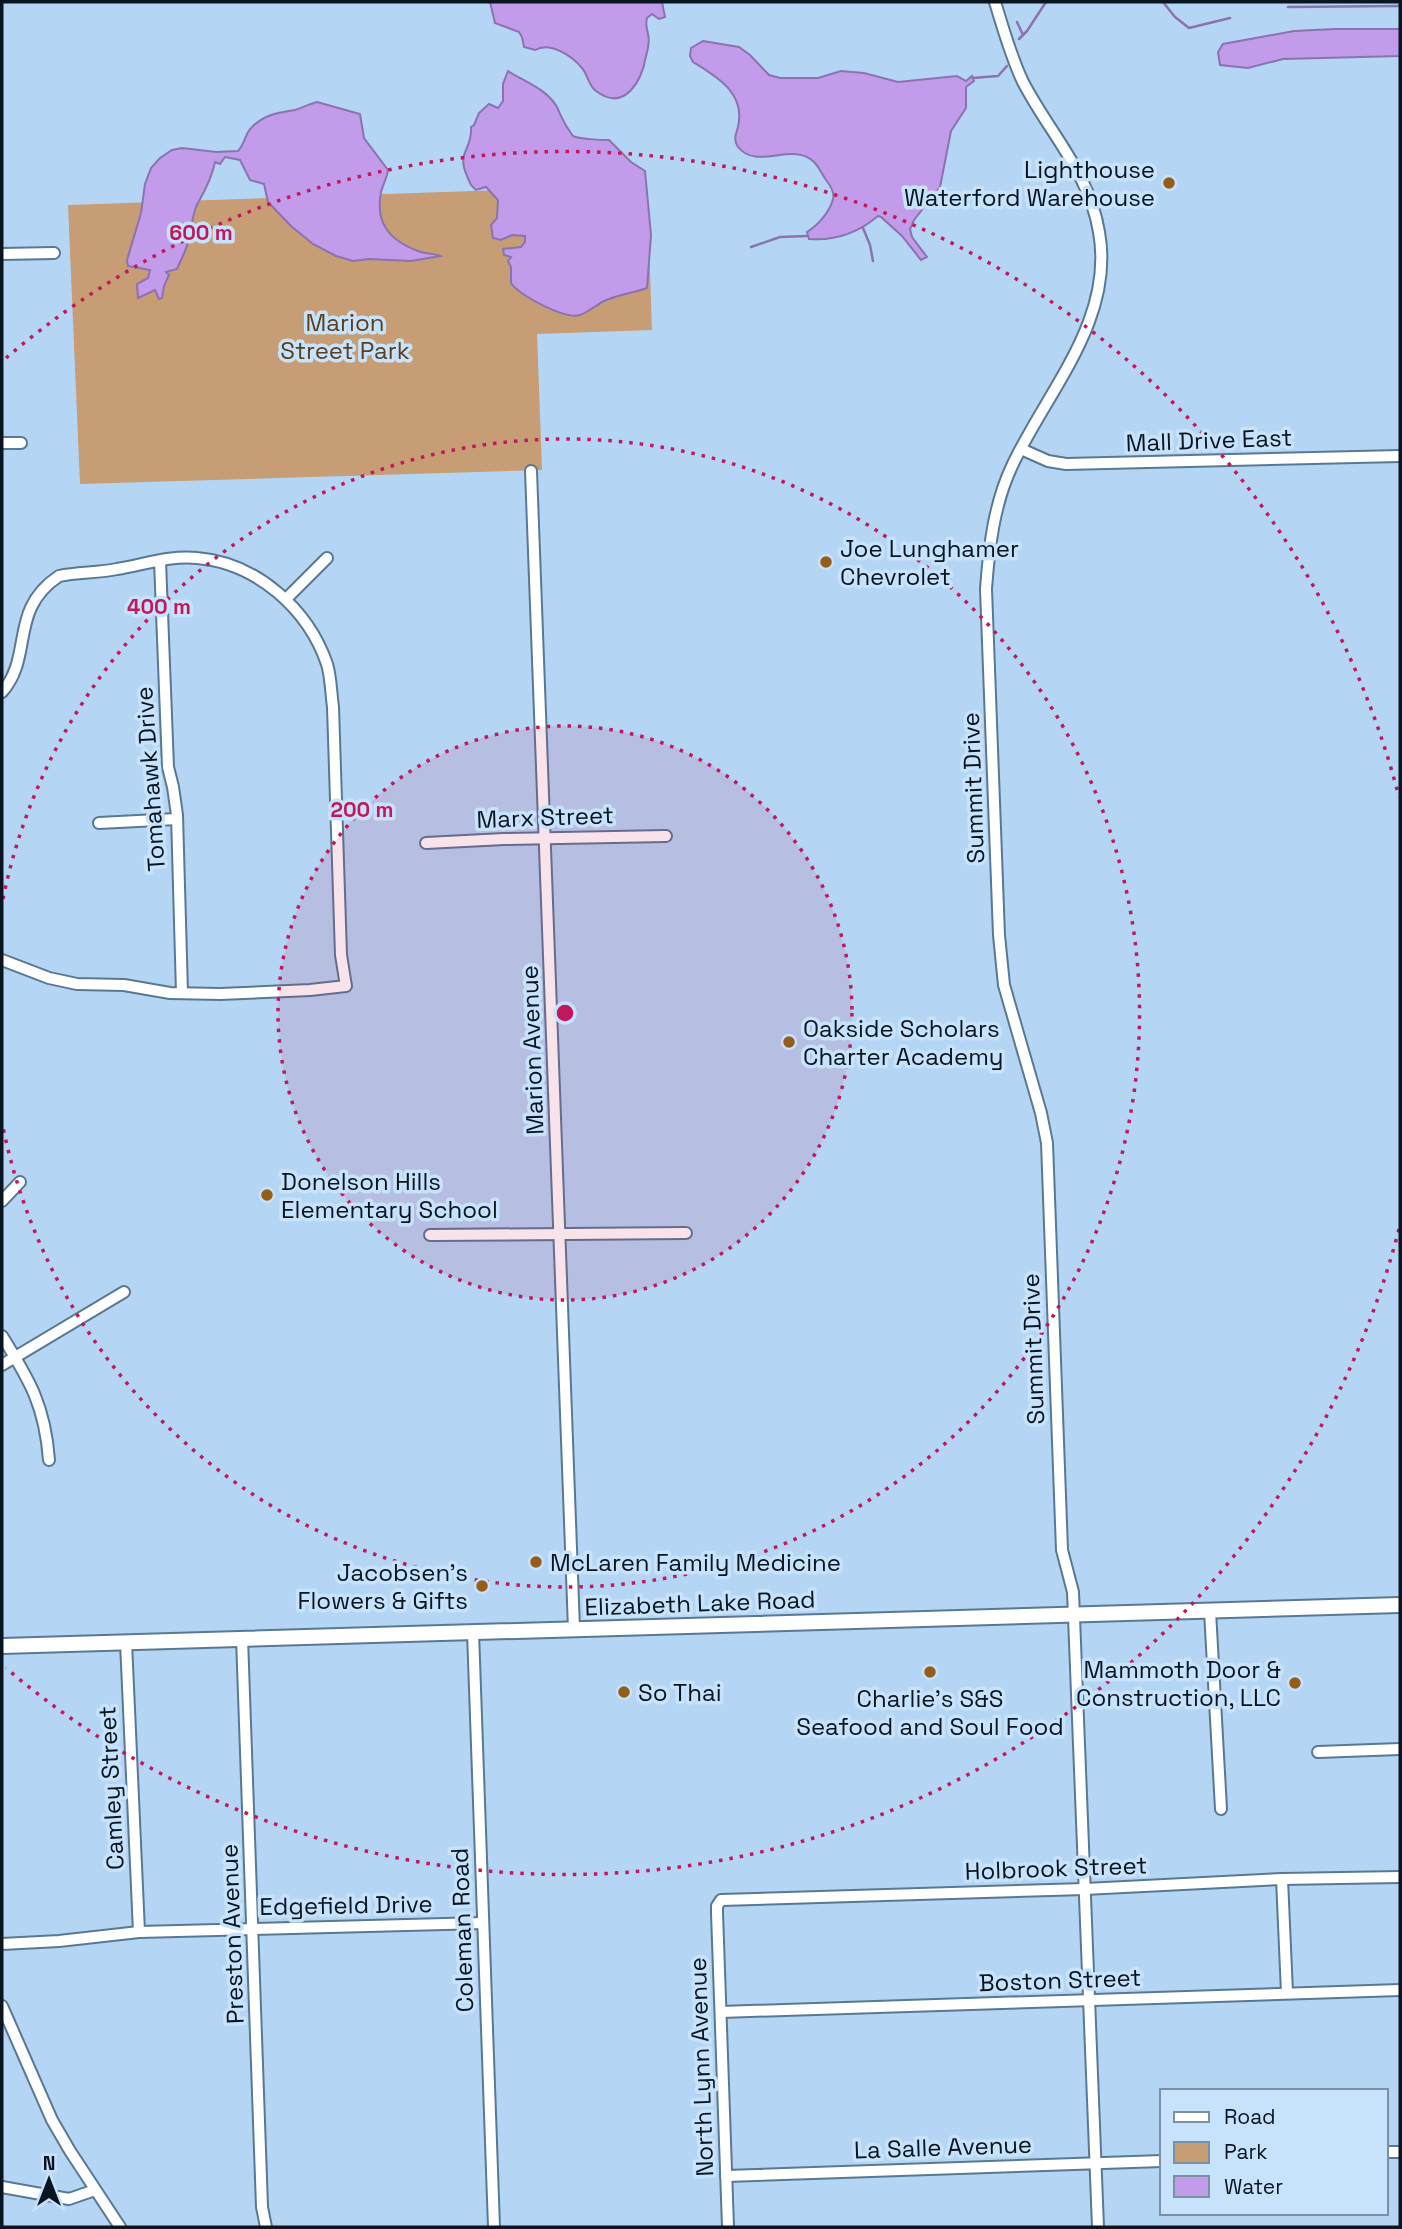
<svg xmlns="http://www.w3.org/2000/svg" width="1402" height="2229" font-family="'Space Grotesk',sans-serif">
	<rect width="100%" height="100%" fill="#b4d6f4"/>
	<polygon fill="#c69d74" points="647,185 652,330 537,334 542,470 80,484 68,205"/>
	<g fill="#c29beb" stroke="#8a73ae" stroke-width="2">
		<path d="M490 2H662L665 17 659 19 652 14 647 18C645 25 647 28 648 34 650 41 648 49 646 56 642 80 625 113 596 91 588 85 588 75 582 68 572 56 550 41 535 50L524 47 522 37 519 32 495 23Z"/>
		<polygon points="1335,29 1400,29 1400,56 1283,59 1248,68 1220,65 1218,52 1223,44 1294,31"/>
		<path d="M703 41 739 47 750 55 769 75 780 78H818L841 71 864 73 898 82 957 76 966 81 972 76 974 81 966 87V108L951 131 940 187 914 220 910 229 912 237 927 257 921 260 902 236 881 217 878 216C858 233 836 241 809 239L807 232C817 226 830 212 833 199 835 192 830 185 826 180 822 174 819 167 814 162 793 141 757 171 738 147 733 140 736 134 738 127 746 93 717 77 693 62L690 56 691 48Z"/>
		<path d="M508 71C523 81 547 89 557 107 563 120 563 123 573 136 579 139 601 140 609 140L631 162 645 171 651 235 647 288C633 293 617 295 604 301 598 304 585 314 580 315 566 320 518 295 511 283V267L508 261 511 257 504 255 503 249 521 247 525 242V236L512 235 501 240 493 238 491 225 497 218 498 200 486 187 476 190C470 185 470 183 467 176 456 152 473 149 471 127L474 125 479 113 489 104 498 108 503 101V84Z"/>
		<path d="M317 102 360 114 364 138 388 170C387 178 383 184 381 192 375 223 389 240 418 251 425 254 433 253 440 256L411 261 369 259 353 261 336 256 313 244 291 226 268 202 264 184 250 180 240 160 225 157 220 164 215 162C212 176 206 189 199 201 192 211 192 228 189 239 187 249 181 259 177 269L166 272 169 275 164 286 162 298 159 299 155 290 138 298 137 284 148 278 150 270 128 266 127 260 141 213 145 184 151 168 160 158 172 150 182 148 216 152 238 151C245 144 245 133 252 127 265 114 278 113 295 110 302 108 309 104 317 102Z"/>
	</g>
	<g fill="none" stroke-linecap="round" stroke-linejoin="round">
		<g stroke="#8a73ae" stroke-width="2.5">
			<polyline points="1163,2 1175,17 1189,28 1230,18"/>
			<polyline points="1288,7 1400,6"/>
			<polyline points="1017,22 1023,35"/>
			<polyline points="1019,39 1027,31 1046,2"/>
			<polyline points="973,78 998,76 1007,66"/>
			<polyline points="863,228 870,245 873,261"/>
			<polyline points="751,247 780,237 807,236"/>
		</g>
		<g stroke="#597893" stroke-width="14">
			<g id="street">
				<path d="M995 2C1003 28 1011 57 1023 82 1050 134 1089 172 1099 232 1115 320 1047 391 1012 466 994 504 989 547 986 589L999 935 1004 985 1041 1113 1047 1143 1062 1550 1073 1592 1098 2227"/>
				<polyline points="2,254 54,253"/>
				<polyline points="2,443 21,443"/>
				<polyline points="1021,449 1048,461 1066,464 1400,456"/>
				<polyline points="531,471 574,1629"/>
				<polyline points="160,561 168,767 173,787 177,815 182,993"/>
				<polyline points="286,599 327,558"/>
				<path d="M2 692C34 656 8 610 59 576 78 572 98 573 117 569 143 565 170 555 197 558 257 563 308 609 327 664 331 677 331 693 333 707L341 955 346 986 310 990 220 994 170 993 124 985 77 984 49 978 2 960"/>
				<polyline points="99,823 177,819"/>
				<polyline points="426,843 504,839 666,836"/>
				<polyline points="2,1201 20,1182"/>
				<polyline points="430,1235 686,1233"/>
				<path d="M2 1336C30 1381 45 1406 49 1460"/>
				<polyline points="2,1365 124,1292"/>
				<polyline points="1210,1611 1221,1809"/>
				<polyline points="473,1632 494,2227"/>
				<polyline points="242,1638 262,2207 266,2227"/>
				<polyline points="126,1642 139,1932"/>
				<polyline points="1318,1752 1400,1749"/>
				<polyline points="1282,1879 1287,1993"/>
				<polyline points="2,1944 59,1941 139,1932 483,1923"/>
				<polyline points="2,2006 52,2120 70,2151 120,2227"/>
				<polyline points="721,2012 1400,1990"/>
				<polyline points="1386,2152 1400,2152"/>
				<polyline points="726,2176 1162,2161"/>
				<polyline points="2,2187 69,2199 95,2190"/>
				<polyline points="728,2227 717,1913 717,1906 721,1900 1085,1889 1282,1879 1400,1877"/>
			</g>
		</g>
		<g stroke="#597893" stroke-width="18">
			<polyline id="secondary" points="2,1646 1400,1605"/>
		</g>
		<use href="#street" stroke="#fff" stroke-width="10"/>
		<use href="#secondary" stroke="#fff" stroke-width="14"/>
	</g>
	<circle cx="565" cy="1013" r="287" fill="#c2185b" fill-opacity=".12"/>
	<g fill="none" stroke="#c2185b" stroke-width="3.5" stroke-dasharray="3.5 7">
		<circle cx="565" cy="1013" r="287"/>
		<path d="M3 899A574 574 0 1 1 3 1127"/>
		<path d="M1399 1229A861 861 0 0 1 6 1668M6 358A861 861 0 0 1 1399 797"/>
	</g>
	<g fill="#955d17" stroke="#c7e2fb" stroke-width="2.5">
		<circle cx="1169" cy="183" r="7"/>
		<circle cx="826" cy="562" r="7"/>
		<circle cx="789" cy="1042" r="7"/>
		<circle cx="267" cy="1195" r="7"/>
		<circle cx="536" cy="1562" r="7"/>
		<circle cx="482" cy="1586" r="7"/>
		<circle cx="930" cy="1672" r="7"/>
		<circle cx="1295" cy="1683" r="7"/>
		<circle cx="624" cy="1692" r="7"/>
	</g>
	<g text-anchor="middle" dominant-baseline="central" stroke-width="7" stroke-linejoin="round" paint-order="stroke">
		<g font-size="24" fill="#091520" stroke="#c7e2fb" text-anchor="start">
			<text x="1155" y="169" text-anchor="end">Lighthouse<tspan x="1155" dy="28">Waterford Warehouse</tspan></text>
			<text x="840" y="548">Joe Lunghamer<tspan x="840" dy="28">Chevrolet</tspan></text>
			<text x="803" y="1028">Oakside Scholars<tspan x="803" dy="28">Charter Academy</tspan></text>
			<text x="281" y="1181">Donelson Hills<tspan x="281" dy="28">Elementary School</tspan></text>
			<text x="550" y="1562">McLaren Family Medicine</text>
			<text x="468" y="1572" text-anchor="end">Jacobsen's<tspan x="468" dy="28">Flowers &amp; Gifts</tspan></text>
			<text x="1281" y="1669" text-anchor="end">Mammoth Door &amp;<tspan x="1281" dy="28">Construction, LLC</tspan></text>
			<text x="638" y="1692">So Thai</text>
			<text x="930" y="1698" text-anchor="middle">Charlie's S&amp;S<tspan x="930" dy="28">Seafood and Soul Food</tspan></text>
		</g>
		<g font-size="24" fill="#5a3e20" stroke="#c7e2fb">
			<text x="345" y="322">Marion<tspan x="345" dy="28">Street Park</tspan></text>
		</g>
		<g font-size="24" fill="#091520" stroke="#c7e2fb">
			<text transform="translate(1209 440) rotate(-2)">Mall Drive East</text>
			<text transform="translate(150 779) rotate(-94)">Tomahawk Drive</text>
			<text transform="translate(973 788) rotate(-92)">Summit Drive</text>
			<text transform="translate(545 817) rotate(-2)">Marx Street</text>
			<text transform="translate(532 1050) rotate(-92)">Marion Avenue</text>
			<text transform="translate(1033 1349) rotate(-92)">Summit Drive</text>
			<text transform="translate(700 1603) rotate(-2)">Elizabeth Lake Road</text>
			<text transform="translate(111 1788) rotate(-93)">Camley Street</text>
			<text transform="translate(1056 1868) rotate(-2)">Holbrook Street</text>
			<text transform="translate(346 1905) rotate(-1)">Edgefield Drive</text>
			<text transform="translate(462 1930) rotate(-92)">Coleman Road</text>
			<text transform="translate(232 1934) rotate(-92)">Preston Avenue</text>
			<text transform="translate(1060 1980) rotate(-2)">Boston Street</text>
			<text transform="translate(701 2067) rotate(-92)">North Lynn Avenue</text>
			<text transform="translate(943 2147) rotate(-2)">La Salle Avenue</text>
		</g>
	</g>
	<circle cx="565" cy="1013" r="10" fill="#c2185b" stroke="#c7e2fb" stroke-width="3.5"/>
	<g font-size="21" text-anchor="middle" font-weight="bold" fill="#c2185b" stroke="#c7e2fb" stroke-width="7" stroke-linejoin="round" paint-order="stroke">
		<text x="201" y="240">600 m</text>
		<text x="159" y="614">400 m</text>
		<text x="362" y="817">200 m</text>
	</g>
	<rect width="1402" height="2229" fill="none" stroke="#091520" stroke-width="7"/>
	<rect x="1160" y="2089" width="228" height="126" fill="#c7e2fb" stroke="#7b90a3" stroke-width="2"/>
	<rect x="1174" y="2112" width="35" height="10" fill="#ffffff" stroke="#7b90a3" stroke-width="2"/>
	<text x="1224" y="2124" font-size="21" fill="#091520">Road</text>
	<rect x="1174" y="2142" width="35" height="21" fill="#c69d74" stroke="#7b90a3" stroke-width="2"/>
	<text x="1224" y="2159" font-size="21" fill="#091520">Park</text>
	<rect x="1174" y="2176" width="35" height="21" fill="#c29beb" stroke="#7b90a3" stroke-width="2"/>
	<text x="1224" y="2194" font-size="21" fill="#091520">Water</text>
	<g transform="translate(49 2180)" stroke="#c7e2fb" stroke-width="5" paint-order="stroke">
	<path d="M0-5L12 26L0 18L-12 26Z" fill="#091520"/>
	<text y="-10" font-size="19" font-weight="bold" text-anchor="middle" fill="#091520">N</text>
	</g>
</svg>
